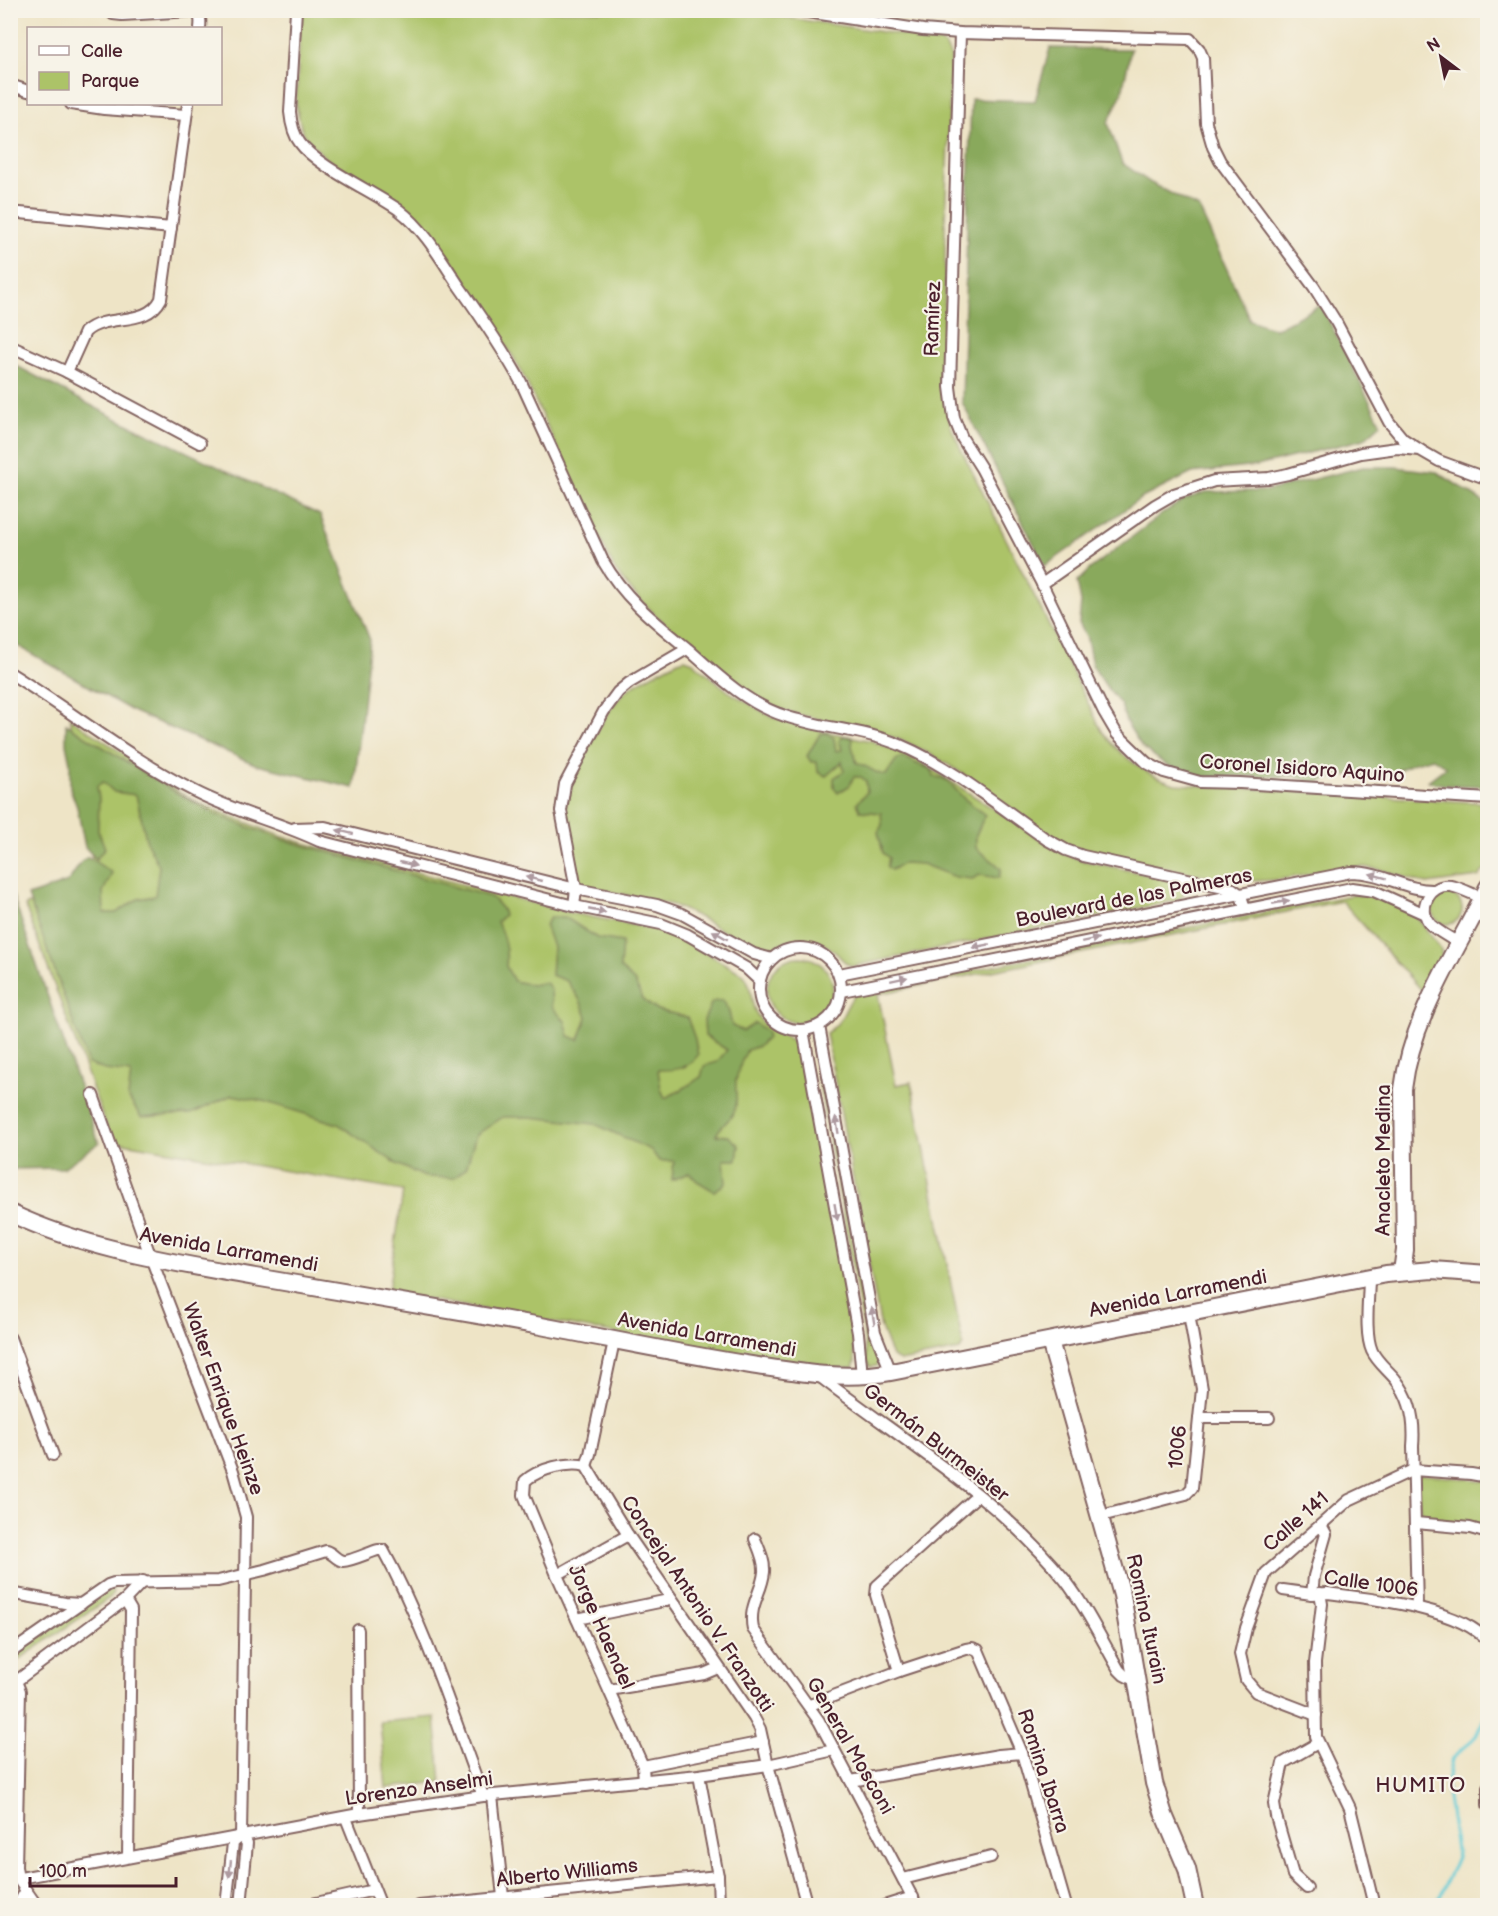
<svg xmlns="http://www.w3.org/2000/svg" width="1498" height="1916" font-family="'Balsamiq Sans',sans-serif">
	<rect width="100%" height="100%" fill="#f7f3e8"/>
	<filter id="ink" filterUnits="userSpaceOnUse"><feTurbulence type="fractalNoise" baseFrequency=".0167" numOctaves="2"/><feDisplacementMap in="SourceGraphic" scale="12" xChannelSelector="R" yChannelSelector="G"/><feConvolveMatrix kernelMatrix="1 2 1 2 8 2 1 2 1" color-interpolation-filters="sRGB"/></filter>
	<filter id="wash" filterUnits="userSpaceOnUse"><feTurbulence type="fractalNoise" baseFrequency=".008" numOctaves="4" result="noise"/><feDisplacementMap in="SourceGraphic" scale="24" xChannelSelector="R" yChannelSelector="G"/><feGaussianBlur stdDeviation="1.35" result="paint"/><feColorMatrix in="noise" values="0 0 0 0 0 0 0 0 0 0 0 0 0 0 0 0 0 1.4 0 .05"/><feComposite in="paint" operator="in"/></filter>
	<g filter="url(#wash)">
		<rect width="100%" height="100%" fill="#eee4c6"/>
		<g fill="#acc368" stroke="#7b714a" stroke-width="1.5">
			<path d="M301 11H741L936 40 945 45 951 57 945 223 944 393 951 427 960 447 1102 731C1121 757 1144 774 1175 784L1487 803 1488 866 1478 877 1427 884 1378 869 1364 867C1333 867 1303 877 1273 880 1230 884 1187 872 1145 863 1115 857 1084 854 1057 839 1008 809 964 769 912 745 871 726 828 723 785 711 754 701 727 676 703 655 671 629 640 604 615 570L525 379 514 358 430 232 418 217 390 196 327 159 307 139 301 127 296 105Z"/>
			<path d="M685 659 693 662 729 692 772 717 803 727 872 741 916 759 1064 854 1081 860 1182 882 1186 886 1184 894 1179 900 853 966C844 964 842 958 835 952 827 944 816 940 806 939 785 936 773 952 756 950L699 917 673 905 585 886 578 880C574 858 563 826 566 803 569 780 608 706 626 691 641 679 661 671 678 661Z"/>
			<path d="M70 718 183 794 198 803 277 835 300 842 571 913 664 931 680 938 743 974C755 987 747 1006 762 1022 773 1035 795 1037 800 1048L853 1336 855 1362 853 1368 810 1369 388 1292 403 1191 112 1141 25 906 70 887 92 859Z"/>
			<circle cx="1447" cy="909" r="15"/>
			<path d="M1352 895H1366L1406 909 1417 917 1434 940 1441 950 1442 958 1425 995 1342 901 878 994 896 1085 911 1082 963 1345 960 1350 900 1361 892 1357 881 1328 826 1033C847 1020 844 1003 857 993Z"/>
			<circle cx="800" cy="990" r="33"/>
			<polygon points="814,1038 869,1329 879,1361 877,1366 870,1367 866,1361 864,1330 814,1053 811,1039"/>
			<polygon points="1420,1474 1487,1481 1487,1529 1421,1519 1416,1476"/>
			<polygon points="110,1590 113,1591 112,1596 11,1665 11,1657"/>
			<polygon points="435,1717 441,1782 386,1788 380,1722"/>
		</g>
		<g fill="#89a95c" stroke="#6a6444" stroke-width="1.5">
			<polygon points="1050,48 1131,49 1122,93 1108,123 1122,163 1151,183 1199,208 1250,320 1275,329 1321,305 1381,424 1364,439 1257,466 1192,473 1140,499 1045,566 962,402 971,99 1035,101"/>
			<polygon points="11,363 115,418 320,515 370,640 354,788 257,765 134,712 11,642"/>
			<polygon points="1363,467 1395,467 1437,472 1487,504 1487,786 1445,785 1428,781 1446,767 1433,758 1414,763 1396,771 1365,776 1338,775 1314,784 1295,776 1195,777 1165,764 1142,747 1126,722 1121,705 1108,689 1092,665 1087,639 1079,623 1081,602 1077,582 1090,569 1166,511 1184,500 1205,492 1266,491"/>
			<path d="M66 724 177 793 217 815 277 838 491 897 502 909 504 915 497 922C504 936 508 951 506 966L514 981 532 985 546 982 551 990 552 1007 565 1021 569 1036 579 1040 587 1017 580 1000 567 981 551 975 553 947 545 925 551 917H565L597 938 622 942 620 968 635 982 642 999 657 1010 687 1017 695 1039 698 1055C687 1070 676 1070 658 1070L661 1089 665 1098 681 1090 701 1077 704 1066 717 1062 727 1050 705 1036 704 1020 712 1002 723 1000 729 1012 732 1026 743 1031 755 1023 766 1031 768 1037 759 1046 747 1050C742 1060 738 1070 736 1081 735 1089 737 1097 736 1105 734 1119 722 1123 716 1135L728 1136 739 1145 737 1160H724L726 1183 714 1191 697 1181 689 1173 672 1180 674 1161H659L651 1150 595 1124 531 1117H503L476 1135 466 1168 454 1178 425 1177 397 1164 338 1124 263 1101 232 1095 191 1114 141 1117 128 1097 131 1073 105 1070 88 1064 28 896 68 882 82 861 88 857 112 873 103 892 104 913H116L138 899 155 896 159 866 147 843 136 795 114 792 103 782 97 786 99 799 98 830 105 848 96 859 85 847 77 807 70 788V763L66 744Z"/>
			<path d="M827 733 834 738 836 751 842 750 839 740 844 736 853 738 852 746 857 763C867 765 876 775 886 775L896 760 902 757C908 758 910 761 915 763 921 766 925 766 932 770L934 777C947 777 950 784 958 792 965 801 977 808 985 815L976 835V848C984 856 994 860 1001 869L999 878 980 875 972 879 955 877 922 864 904 863 891 870 887 867 889 858 883 853 878 832 882 825 881 813 860 811 857 803 867 792 866 781 861 777H854L849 786 838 793 834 788V778L844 771 842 762 826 776 818 772 817 762H811L807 756 820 734Z"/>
			<polygon points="11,891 99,1143 63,1168 11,1169"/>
		</g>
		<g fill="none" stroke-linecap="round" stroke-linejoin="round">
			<polyline stroke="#5ecad6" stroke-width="3" points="1436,1906 1457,1857 1446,1785 1452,1759 1476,1736 1488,1710"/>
		</g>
	</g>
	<g filter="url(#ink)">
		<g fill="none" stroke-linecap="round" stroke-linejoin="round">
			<g stroke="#836461" stroke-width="14">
				<g id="street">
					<path d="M110 10 113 14 122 15 192 11C201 14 201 20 200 28"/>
					<path d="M296 10 290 112C291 123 293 134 300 143 316 166 374 192 399 210 425 230 441 259 459 286 481 317 503 349 521 382L603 561C624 598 655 622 688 649 717 675 747 704 785 716 823 729 863 729 900 745 952 767 1000 807 1046 839L1066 850 1083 856 1233 889 1241 895 1245 909"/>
					<polyline points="795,10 923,30 960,33 1190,39 1199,49 1203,58 1206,123 1213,147 1220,161 1314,287 1336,322 1389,422 1403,439 1420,450"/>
					<polyline points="960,33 950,387 954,418 962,438 981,468 1042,584 1104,712 1117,734 1147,763 1164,772 1200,782 1240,783 1488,799"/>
					<polyline points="10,85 28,91"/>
					<polyline points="71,104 104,109 186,115"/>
					<polyline points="10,212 171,228"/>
					<polyline points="10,346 67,372 200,443"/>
					<path d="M67 372 85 332C107 312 146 328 161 299L188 104"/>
					<polyline points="1042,584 1155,505 1174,494 1214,481 1269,478 1288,474 1361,453 1397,448 1420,450 1439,461 1488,479"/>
					<path d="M10 673C71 711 132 760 196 792 235 812 279 822 319 841L574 906 661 924 688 935 746 968 760 981"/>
					<polyline points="295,828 325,827 576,889 657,905 682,914 754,954 772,959"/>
					<polyline points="574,906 576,889 561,811 565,784 604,711 618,692 629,683 687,649"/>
					<path d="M1459 943C1450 938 1439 932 1431 925 1416 909 1430 883 1451 886 1461 888 1472 894 1482 898"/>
					<circle cx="800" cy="989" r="41"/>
					<path d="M839 974 1351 872C1383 872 1407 891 1434 890"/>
					<polyline points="842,991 1352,888 1374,891 1425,914"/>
					<polyline points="819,1026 875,1332 891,1372"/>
					<polyline points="803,1030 858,1333 862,1376"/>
					<polyline points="93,1095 151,1258 233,1471 246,1517 241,1836"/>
					<path d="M1369 1277C1369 1297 1364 1333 1372 1351 1377 1362 1388 1370 1396 1380 1411 1399 1415 1423 1413 1446L1417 1607"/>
					<polyline points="10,1338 53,1455"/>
					<path d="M819 1376C903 1441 997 1496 1065 1580 1086 1607 1102 1640 1119 1670L1124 1675 1138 1682"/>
					<polyline points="1199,1418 1269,1418"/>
					<polyline points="586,1466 590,1454 614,1341"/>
					<polyline points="1101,1516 1186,1494 1192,1488 1202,1389 1189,1314"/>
					<polyline points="1416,1523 1470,1528 1488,1533"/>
					<path d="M1321 1525 1326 1534 1314 1576 1312 1594 1327 1593C1367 1598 1463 1608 1488 1642"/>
					<path d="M755 1539C759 1549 765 1561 764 1572 762 1593 748 1605 753 1629L819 1721 917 1906"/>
					<polyline points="557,1575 628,1535"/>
					<polyline points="1283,1590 1312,1594"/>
					<polyline points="10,1593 65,1603 81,1604"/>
					<polyline points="1320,1593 1322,1604 1315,1663 1316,1737 1350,1808 1374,1906"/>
					<polyline points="125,1600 131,1610 128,1857"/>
					<polyline points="577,1619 664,1601 671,1598"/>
					<polyline points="358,1630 359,1814"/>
					<path d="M10 1653 108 1585 114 1583 218 1581 264 1570 326 1551C333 1553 336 1560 343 1561 349 1562 370 1552 378 1550H383C426 1628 452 1714 483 1796"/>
					<polyline points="899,1671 876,1595 877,1586 978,1495"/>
					<polyline points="16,1681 20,1691 16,1867 18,1879 37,1906"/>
					<polyline points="11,1685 125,1600 143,1581"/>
					<polyline points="609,1690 704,1674 718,1668"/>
					<polyline points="810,1705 899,1671 966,1649 972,1648 978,1650 1022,1753 1066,1906"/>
					<polyline points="1316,1715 1256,1692 1246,1680 1240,1654 1246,1628 1266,1573 1349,1500 1413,1470 1471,1474 1488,1477"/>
					<polyline points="643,1766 763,1742"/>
					<polyline points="699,1775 718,1876 719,1906"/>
					<path d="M644 1781 643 1766 557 1575 524 1495 525 1481C538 1469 569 1461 586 1466L628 1535 754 1718 760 1729 768 1765 807 1906"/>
					<polyline points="851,1781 999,1755 1022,1753"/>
					<polyline points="1488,1787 1488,1805"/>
					<polyline points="492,1796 504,1906"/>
					<polyline points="346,1818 381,1906"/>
					<polyline points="241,1836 247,1843 241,1906"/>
					<polyline points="903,1879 991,1857"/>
					<polyline points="10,1880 359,1814 483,1796 699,1775 768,1765 834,1750"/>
					<polyline points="1307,1888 1293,1875 1276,1816 1274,1804 1283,1763 1318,1743"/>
					<polyline points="17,1906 25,1892"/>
					<polyline points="226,1906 233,1843 240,1837"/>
					<polyline points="303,1906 374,1890"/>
					<polyline points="419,1906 718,1876"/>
					<polyline points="884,1906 913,1897"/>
				</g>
			</g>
			<g stroke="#836461" stroke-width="20">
				<g id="secondary">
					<path d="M10 1213C88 1250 171 1262 255 1277 351 1294 446 1309 541 1326 611 1339 681 1354 751 1365 798 1372 843 1381 891 1372L1386 1274 1432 1270 1488 1274"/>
					<path d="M1402 1272 1405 1250 1403 1089C1412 1015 1456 953 1488 887"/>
					<polyline points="1050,1341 1122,1595 1154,1783 1164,1815 1187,1869 1195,1906"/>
				</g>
			</g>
			<use href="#street" stroke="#fff" stroke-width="10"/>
			<use href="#secondary" stroke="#fff" stroke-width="16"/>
		</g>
		<defs><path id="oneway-solid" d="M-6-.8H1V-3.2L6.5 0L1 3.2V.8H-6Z" transform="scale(1.5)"/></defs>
		<g fill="#ae9aa0">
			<use href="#oneway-solid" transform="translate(345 832) rotate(-166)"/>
			<use href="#oneway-solid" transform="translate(408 864) rotate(14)"/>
			<use href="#oneway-solid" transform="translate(1378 876) rotate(-165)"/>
			<use href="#oneway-solid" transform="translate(534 879) rotate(-166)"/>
			<use href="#oneway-solid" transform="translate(1281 902) rotate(-11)"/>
			<use href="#oneway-solid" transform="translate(597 911) rotate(11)"/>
			<use href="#oneway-solid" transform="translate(720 935) rotate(-150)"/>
			<use href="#oneway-solid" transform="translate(1090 940) rotate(-12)"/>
			<use href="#oneway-solid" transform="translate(981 946) rotate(169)"/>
			<use href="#oneway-solid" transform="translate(899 979) rotate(-12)"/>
			<use href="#oneway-solid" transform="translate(837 1125) rotate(-100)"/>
			<use href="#oneway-solid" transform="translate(836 1212) rotate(80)"/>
			<use href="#oneway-solid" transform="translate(873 1316) rotate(-100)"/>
			<use href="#oneway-solid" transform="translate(230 1869) rotate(96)"/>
		</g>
	</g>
	<g text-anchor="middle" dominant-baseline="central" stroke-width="4.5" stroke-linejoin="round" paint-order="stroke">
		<g font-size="20" fill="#4a1f2b" stroke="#f7f3e8">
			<text transform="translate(933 319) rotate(-88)">Ramírez</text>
			<text transform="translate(1302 769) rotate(4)">Coronel Isidoro Aquino</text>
			<text transform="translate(1134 898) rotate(-11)">Boulevard de las Palmeras</text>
			<text transform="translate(1384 1160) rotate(-90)">Anacleto Medina</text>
			<text transform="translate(229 1250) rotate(10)">Avenida Larramendi</text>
			<text transform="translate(1178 1294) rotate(-11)">Avenida Larramendi</text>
			<text transform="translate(707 1335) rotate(10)">Avenida Larramendi</text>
			<text transform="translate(223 1399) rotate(70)">Walter Enrique Heinze</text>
			<text transform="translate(936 1443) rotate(38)">Germán Burmeister</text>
			<text transform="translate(1178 1447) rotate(-84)">1006</text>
			<text transform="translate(1296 1522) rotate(-41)">Calle 141</text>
			<text transform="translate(1371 1584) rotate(8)">Calle 1006</text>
			<text transform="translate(697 1604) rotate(56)">Concejal Antonio V. Franzotti</text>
			<text transform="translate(1146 1619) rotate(78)">Romina Iturain</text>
			<text transform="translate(601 1627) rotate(66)">Jorge Haendel</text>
			<text transform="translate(850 1746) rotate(60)">General Mosconi</text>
			<text transform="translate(1043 1771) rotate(72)">Romina Ibarra</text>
			<text transform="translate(419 1789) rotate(-8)">Lorenzo Anselmi</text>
			<text transform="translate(567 1873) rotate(-6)">Alberto Williams</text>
		</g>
		<g font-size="21" letter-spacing="1.5" fill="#4a1f2b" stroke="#f7f3e8">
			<text x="1421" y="1785">HUMITO</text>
		</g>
	</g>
	<rect width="1498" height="1916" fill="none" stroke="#f7f3e8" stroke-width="36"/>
	<rect x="27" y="27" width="195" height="78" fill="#f7f3e8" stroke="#b29e9c" stroke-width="1.5"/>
	<rect x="39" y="46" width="30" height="9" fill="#ffffff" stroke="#b29e9c" stroke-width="1.5"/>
	<text x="81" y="57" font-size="18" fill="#4a1f2b">Calle</text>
	<rect x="39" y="72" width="30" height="18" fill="#acc368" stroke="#b29e9c" stroke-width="1.5"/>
	<text x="81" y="87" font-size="18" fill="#4a1f2b">Parque</text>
	<g transform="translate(1441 57) rotate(328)" stroke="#f7f3e8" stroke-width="4.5" paint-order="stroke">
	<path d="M0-4.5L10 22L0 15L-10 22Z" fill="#4a1f2b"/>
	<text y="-9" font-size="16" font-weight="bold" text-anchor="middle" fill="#4a1f2b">N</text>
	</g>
	<path d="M30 1877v9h146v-9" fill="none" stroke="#4a1f2b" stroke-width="3"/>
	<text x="39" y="1877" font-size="18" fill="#4a1f2b" stroke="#f7f3e8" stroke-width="4.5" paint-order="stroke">100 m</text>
</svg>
